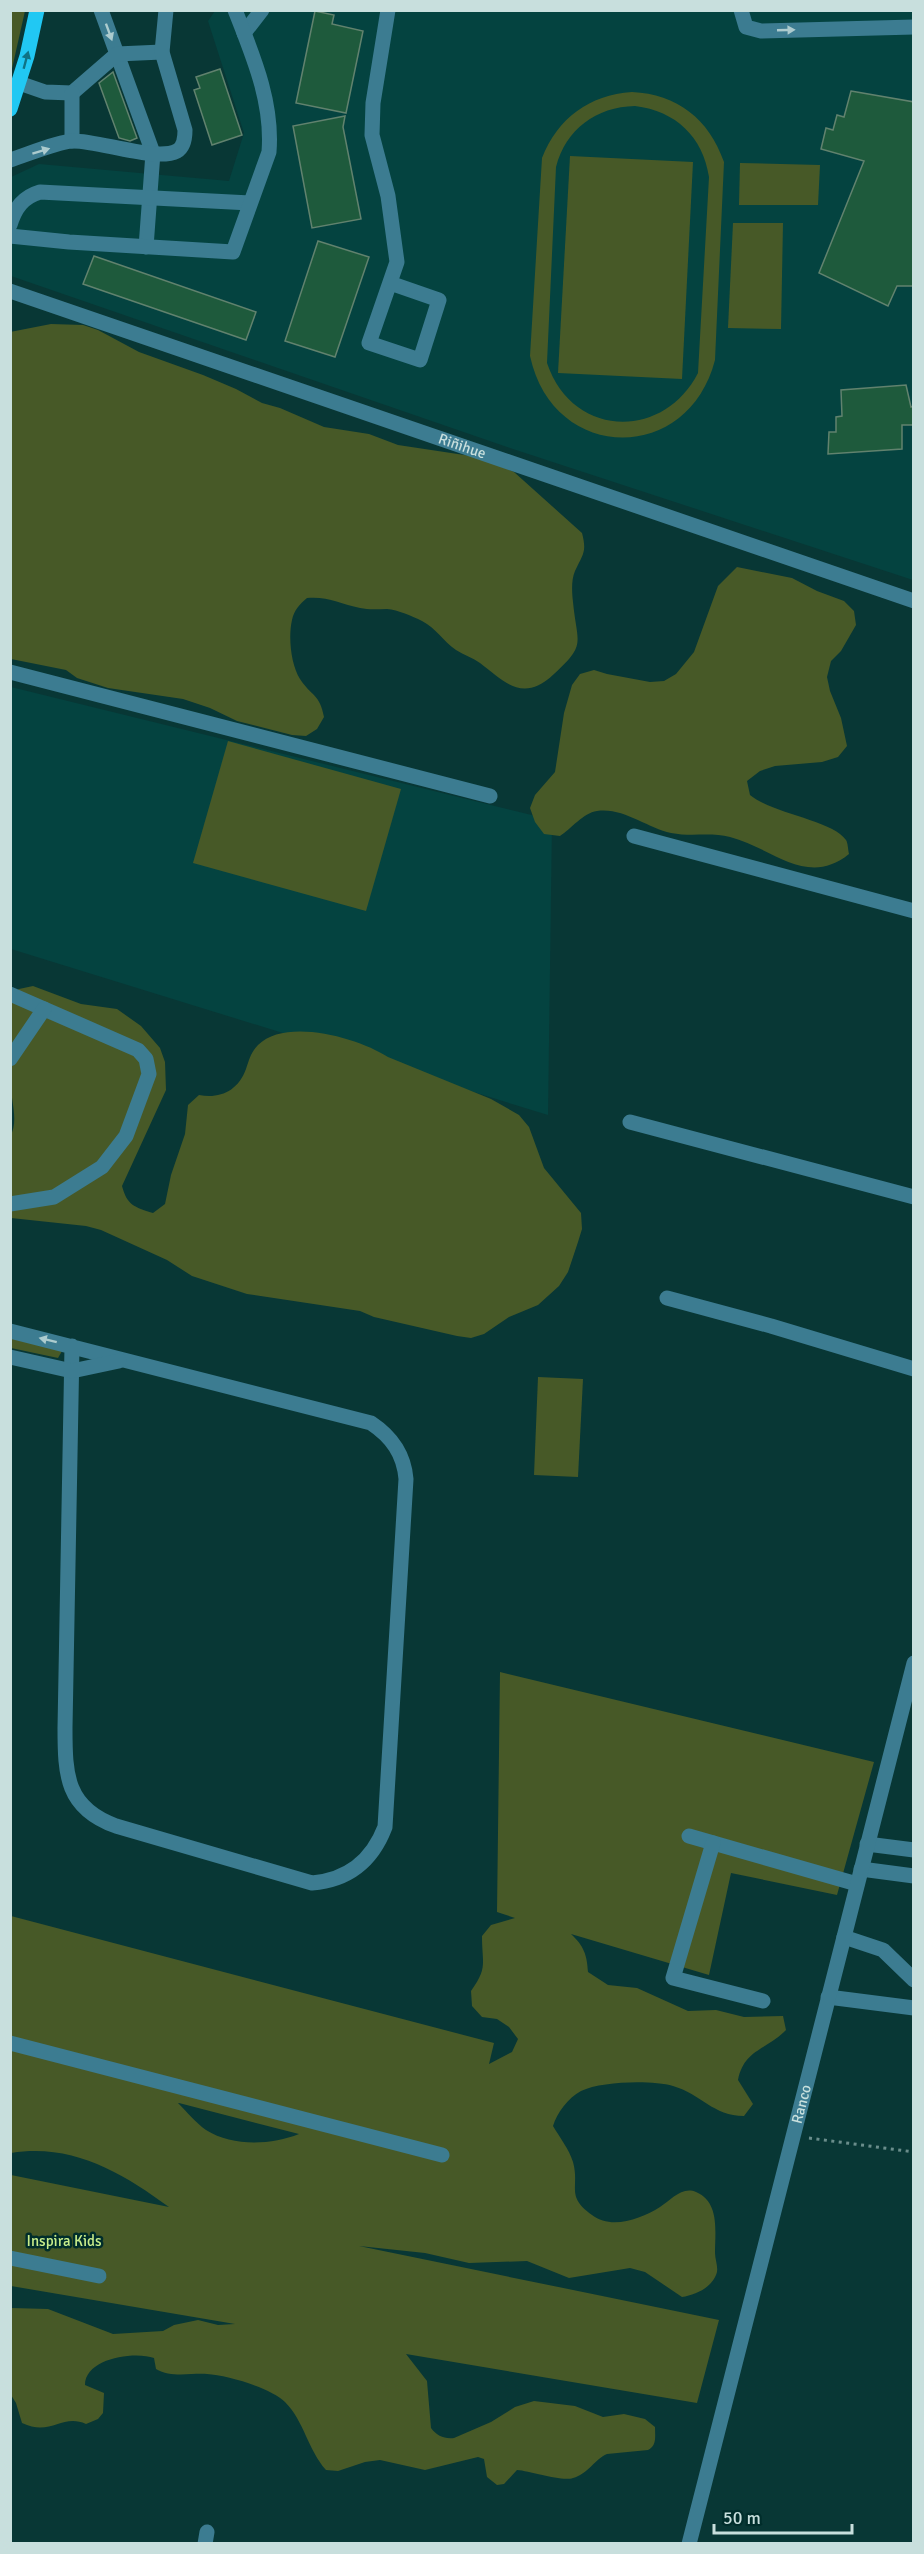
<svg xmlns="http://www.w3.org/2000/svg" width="924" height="2554" font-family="Signika,sans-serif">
	<rect width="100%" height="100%" fill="#083735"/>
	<g fill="#044340">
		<polygon points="215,11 913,11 913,580 513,449 11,276 11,177 39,164 229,181 244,133 208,21"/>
		<polygon points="11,687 552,820 548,1115 11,949"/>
	</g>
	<g fill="#475927" fill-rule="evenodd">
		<polygon points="11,10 25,11 11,73 10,11"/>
		<path d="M632 92C677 94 709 119 724 162L715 360C688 465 553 463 530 356L542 158C558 118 589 95 632 92ZM635 106C676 111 703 137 709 177L698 373C663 441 572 438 547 363L556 167C566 129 596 107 635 106Z"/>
		<polygon points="570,156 693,162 682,379 558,373"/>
		<polygon points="740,163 820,165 818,205 739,205"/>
		<polygon points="733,223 783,223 781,329 728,328"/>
		<path d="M51 324 83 325 98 330 139 352 203 375 236 389 262 403 280 408 324 427 369 434 398 445 471 456 499 465 514 472 582 533C587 552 583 554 575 571 571 580 572 593 573 602 577 644 587 644 554 674 523 703 506 683 480 663 473 658 464 655 456 650 443 641 436 628 422 621 412 616 398 610 387 609 378 609 369 610 360 608 341 604 327 596 307 598 300 604 294 610 292 620 288 637 291 665 300 679 311 696 320 694 324 717L317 729 306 736 292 735 237 721 210 708 183 699 108 688 77 678 66 670 11 659 10 332Z"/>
		<path d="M737 567 792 578 817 591 844 601 854 611 856 625 841 651 831 661 827 677 830 691 841 718 847 746 838 757 822 762 775 766 760 771 747 781 750 795C773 814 832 820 846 840 848 843 848 850 849 854 807 888 773 848 730 837 711 832 691 837 671 833 647 828 623 807 597 811 583 813 571 829 560 836L544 834 535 822 530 808 535 795 555 772 564 713 572 685 580 674 594 670 607 674 650 682 664 681 676 674 694 652 718 586Z"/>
		<polygon points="228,741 401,789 366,911 193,863"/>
		<path d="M33 986 81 1004 117 1009 141 1026 160 1048 165 1062 166 1090 122 1186C127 1205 134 1207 153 1213L165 1204 171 1175 185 1134 188 1105 199 1095C220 1099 238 1091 246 1069 249 1060 251 1052 258 1045 286 1017 359 1038 388 1057L491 1099 519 1115 529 1127 544 1168 581 1213 582 1229 578 1242 568 1272 559 1286 538 1305 509 1317 484 1334 471 1338 457 1336 374 1317 360 1311 247 1294 192 1276 167 1260 101 1230 86 1226 11 1218 10 1137C19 1121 11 1102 11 1086 10 1056 11 1026 11 995L19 989Z"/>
		<polygon points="11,1338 62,1351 58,1358 11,1348"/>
		<polygon points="538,1377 583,1379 578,1477 534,1475"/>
		<path d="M500 1672 874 1762 837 1895 731 1873 709 1975 571 1934C584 1946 587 1955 588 1972L608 1985 637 1988 688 2011 716 2010 744 2017 783 2016 786 2030C767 2050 744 2049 738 2080L753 2104 744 2116C713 2116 701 2094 673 2086 652 2080 602 2081 581 2091 568 2098 557 2113 553 2126 560 2138 569 2149 573 2162 580 2187 565 2196 592 2215 611 2230 641 2219 660 2207 671 2200 682 2186 696 2192 720 2202 715 2232 715 2253 715 2259 718 2266 717 2272 713 2287 696 2295 682 2297L645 2272 630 2268 569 2278 527 2261 469 2263 425 2253 359 2246 719 2320 697 2403 406 2354 427 2381 431 2428C437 2436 444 2439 454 2438L491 2422 515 2407 534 2401 575 2406 603 2417 624 2414 645 2419 655 2427C655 2437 657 2445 648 2450L607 2454C595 2459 588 2474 573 2478 562 2482 531 2471 517 2470L504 2484 497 2485 487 2477 484 2459 478 2457 425 2470 380 2460 365 2462 338 2471 326 2470C308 2450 304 2421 285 2402 271 2388 227 2375 207 2374 190 2373 171 2378 156 2369L154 2358C135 2351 85 2358 85 2385L104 2393 103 2413 98 2419 86 2424C62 2413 51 2437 22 2423L16 2403 11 2395V2308L48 2309 113 2334 163 2331 174 2325 198 2320 218 2325 235 2324 11 2286V2175L169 2207C121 2172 72 2143 11 2153V1916L494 2043 489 2064 512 2052 518 2039 509 2027 497 2019 482 2017 472 2006 471 1991C488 1967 482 1964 482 1936L491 1925 515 1918 497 1912ZM178 2103H179L299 2134C271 2145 233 2147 206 2130 196 2123 187 2112 178 2103Z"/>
	</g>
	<g fill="#1e5a3c" stroke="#61826e" stroke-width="1.5">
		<polygon points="315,11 334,15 332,24 363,31 346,113 296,103"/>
		<polygon points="220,69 242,135 212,145 194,90 200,88 196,77"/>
		<polygon points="113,72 137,138 130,141 119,138 99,83"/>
		<polygon points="851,91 914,102 914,286 897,286 888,306 819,273 864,161 821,149 826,128 833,130 837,115 844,117"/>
		<polygon points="345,116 343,127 361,219 312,228 293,126"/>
		<polygon points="318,241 369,257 335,357 285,341"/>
		<polygon points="94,256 256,312 246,340 83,284"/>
		<polygon points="906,385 911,407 914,406 914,425 902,425 902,449 828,454 829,432 836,432 836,417 842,416 841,390"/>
	</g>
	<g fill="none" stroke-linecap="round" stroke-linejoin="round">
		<polyline stroke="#6a8d8b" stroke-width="3" stroke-dasharray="3 4.5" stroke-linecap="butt" points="809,2138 914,2152"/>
		<g stroke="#3c7c91" stroke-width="15">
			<polyline points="101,10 153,153 146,247"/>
			<polyline points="388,10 373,103 372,135 388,196 397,262 369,343 420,360 439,300 390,283"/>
			<polyline points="741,10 746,27 761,31 914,27"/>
			<polyline points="244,33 262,10"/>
			<polyline points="19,83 45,92 72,93 117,54 162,52"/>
			<polyline points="72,141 72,93"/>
			<path d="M10 160C26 155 57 142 72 141 97 140 156 162 177 151 184 147 185 137 185 130L162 52 166 10"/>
			<path d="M10 225C15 208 23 197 40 192L250 203"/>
			<path d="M10 236 69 242 233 252 269 152C273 102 253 56 235 10"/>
			<path id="s1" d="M10 291 914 601"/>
			<polyline points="10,672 490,796"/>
			<polyline points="634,836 914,911"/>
			<polyline points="10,994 138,1050 146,1059 149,1074 126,1136 102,1167 54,1197 10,1204"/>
			<polyline points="10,1059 44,1009"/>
			<polyline points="630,1122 914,1197"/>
			<polyline points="667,1298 771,1326 914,1369"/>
			<path d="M10 1331C131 1361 251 1392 371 1423 392 1437 404 1454 406 1479L385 1827C372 1861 348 1880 312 1883L116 1826C66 1808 65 1775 65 1728L72 1346"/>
			<polyline points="10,1357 72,1371 119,1361"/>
			<polyline points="689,1836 857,1884"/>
			<polyline points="713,1843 673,1978 763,2001"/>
			<polyline points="867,1844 914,1850"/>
			<polyline points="861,1869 914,1876"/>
			<polyline points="844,1937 883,1950 914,1980"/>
			<polyline points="828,1997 914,2008"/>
			<polyline points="10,2043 442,2155"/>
			<polyline points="10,2258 99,2276"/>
			<polyline points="205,2544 207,2532"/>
			<path id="s2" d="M689 2544 914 1663"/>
		</g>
		<polyline stroke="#21c8f3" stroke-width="15" points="10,109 27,56 37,10"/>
	</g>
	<defs><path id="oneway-solid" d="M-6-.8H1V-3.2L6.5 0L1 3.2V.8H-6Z" transform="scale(1.5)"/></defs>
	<g fill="#accbce">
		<use href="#oneway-solid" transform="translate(786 30) rotate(-2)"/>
		<use href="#oneway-solid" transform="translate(109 32) rotate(70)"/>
		<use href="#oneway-solid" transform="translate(41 151) rotate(-17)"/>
		<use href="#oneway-solid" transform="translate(48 1340) rotate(-166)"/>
	</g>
	<use fill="#0f7385" href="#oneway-solid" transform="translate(26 60) rotate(-75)"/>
	<g text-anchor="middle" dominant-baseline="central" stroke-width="5" stroke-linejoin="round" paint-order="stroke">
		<g font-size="15" fill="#c8dfdd" stroke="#002d2b">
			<text stroke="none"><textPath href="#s1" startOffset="478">Riñihue</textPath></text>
			<text stroke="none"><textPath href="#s2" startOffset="454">Ranco</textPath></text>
		</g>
		<g font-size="15" fill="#c9ee8b" stroke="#002d2b">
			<text x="64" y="2241">Inspira Kids</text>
		</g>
	</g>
	<rect width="924" height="2554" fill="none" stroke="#c8dfdd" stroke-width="24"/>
	<path d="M714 2524v9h138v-9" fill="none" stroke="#c8dfdd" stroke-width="3"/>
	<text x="723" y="2524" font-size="18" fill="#c8dfdd" stroke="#002d2b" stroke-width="4.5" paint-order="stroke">50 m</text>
</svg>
